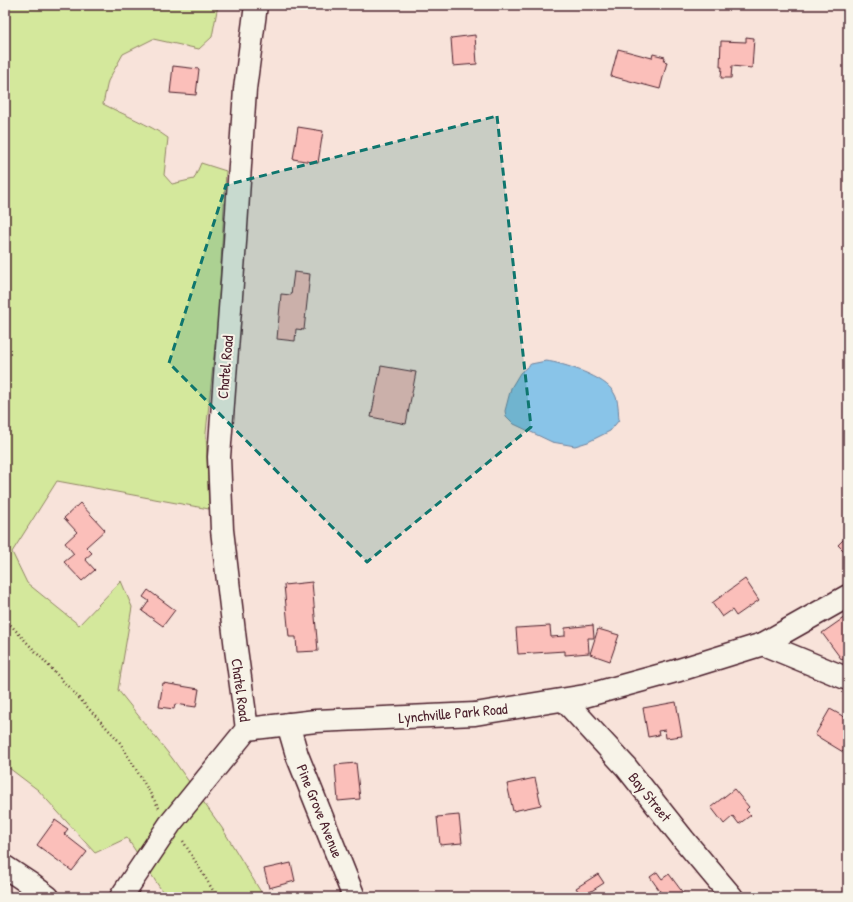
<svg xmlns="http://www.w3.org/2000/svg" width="853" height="902" font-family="'Patrick Hand',sans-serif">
	<rect width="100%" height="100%" fill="#f8e3da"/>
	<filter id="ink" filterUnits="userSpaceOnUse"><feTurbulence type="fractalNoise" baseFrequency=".025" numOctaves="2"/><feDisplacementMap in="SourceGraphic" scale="8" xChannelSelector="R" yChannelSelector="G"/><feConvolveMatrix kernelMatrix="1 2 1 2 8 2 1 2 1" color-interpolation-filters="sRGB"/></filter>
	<g filter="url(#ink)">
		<path fill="#d4e89c" stroke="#8f8464" d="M5 5H218L212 37 199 49 153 39 123 54 108 81 103 104C124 115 149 124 168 138L164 175 172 184 194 179 201 163 226 171 218 317 206 433 209 509 57 481 12 552 27 583 79 625 121 581 132 607 118 690 172 758 222 828 264 897H166L127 838 95 853 38 790 5 765Z"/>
		<path fill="#89c4e8" stroke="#70829c" d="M546 361C563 363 606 377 614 393 619 401 618 411 619 420L610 431 588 442 575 446 552 442 514 424 506 416 505 411 511 388 520 373 527 367 531 364Z"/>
		<g fill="#fbbfba" stroke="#4a1f2b">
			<polygon points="475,35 477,64 453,66 451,38"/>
			<polygon points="746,37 754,38 752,68 732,66 731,78 721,78 722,67 720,67 721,41 746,42"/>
			<polygon points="618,49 652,58 653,54 665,57 664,61 667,62 660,89 611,76"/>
			<polygon points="173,66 199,69 196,95 170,93"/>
			<polygon points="298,127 323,131 318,163 293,159"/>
			<polygon points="294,272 310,274 304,330 296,329 295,341 277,339 281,294 291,295"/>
			<polygon points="381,366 416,372 406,424 371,417"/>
			<polygon points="80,503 105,530 86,547 92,553 85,559 95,570 82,581 64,562 74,554 65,543 77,532 64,518"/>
			<polygon points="848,535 848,555 838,545"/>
			<polygon points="745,579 759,600 736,616 732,610 722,617 712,603"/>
			<polygon points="312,582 318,651 297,652 296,637 289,637 284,585"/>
			<polygon points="148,590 175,610 163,626 142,611 149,601 143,597"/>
			<polygon points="845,617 848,622 848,656 842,660 822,633"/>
			<polygon points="593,625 594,638 588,638 589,653 565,655 565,651 518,654 516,628 550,626 551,637 565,636 565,628"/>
			<polygon points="598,629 619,635 610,661 590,654"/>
			<polygon points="163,683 199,689 196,707 175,704 174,709 159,707"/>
			<polygon points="676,702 682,736 666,738 665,730 658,731 659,735 648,737 643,708"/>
			<polygon points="830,709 848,719 848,725 846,728 848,729 848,755 815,735"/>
			<polygon points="356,763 360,799 338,801 335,765"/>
			<polygon points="535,778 541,805 513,811 507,784"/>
			<polygon points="734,789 749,807 746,810 751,815 739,824 733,816 724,824 711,807"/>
			<polygon points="459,815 462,843 440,845 437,817"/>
			<polygon points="55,820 68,829 64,834 87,852 72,871 37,845"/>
			<polygon points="291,863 295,881 269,888 264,869"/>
			<polygon points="657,872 662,879 669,874 686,897 664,897 650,877"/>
			<polygon points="598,874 604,883 582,897 576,888"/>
			<polygon points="839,893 843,897 835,897"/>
		</g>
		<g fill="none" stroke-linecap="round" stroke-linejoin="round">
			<g stroke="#4a1f2b" stroke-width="25">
				<g id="minor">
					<polyline points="763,644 848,679"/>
					<polyline points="564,700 626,767 684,840 732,897"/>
					<polyline points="288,724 297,755 354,897"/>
					<polyline points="247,729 236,649 222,530 219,457 235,242 245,89 256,5"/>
					<polyline points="5,867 32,885 48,897"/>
					<polyline points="121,897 170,824 247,729 316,721 475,714 585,696 676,671 763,644 848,596"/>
				</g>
			</g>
			<g stroke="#4a1f2b" stroke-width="2.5" stroke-dasharray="1 3" stroke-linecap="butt">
				<polyline points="5,619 119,741 159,808"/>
				<polyline points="183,841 217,897"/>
			</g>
			<use href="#minor" stroke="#f7f3e8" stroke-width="22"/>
		</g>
	</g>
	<path fill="#0f766e" fill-opacity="0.2" stroke="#0f766e" stroke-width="3" stroke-dasharray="8 5" stroke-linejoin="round" d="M497 116 531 427 367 562 169 363 226 185Z"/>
	<g text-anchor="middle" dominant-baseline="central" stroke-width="4" stroke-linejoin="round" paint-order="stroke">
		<g font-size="15" fill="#4a1f2b" stroke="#f7f3e8">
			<text transform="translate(225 367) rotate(-85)">Chatel Road</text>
			<text transform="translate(241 690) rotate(82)">Chatel Road</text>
			<text transform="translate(453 713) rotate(-5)">Lynchville Park Road</text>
			<text transform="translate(650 797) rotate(51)">Bay Street</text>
			<text transform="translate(320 811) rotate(68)">Pine Grove Avenue</text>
		</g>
	</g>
	<rect width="853" height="902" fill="none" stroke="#f7f3e8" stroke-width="20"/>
	<rect x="10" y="10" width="833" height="882" fill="none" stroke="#4a1f2b" stroke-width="1.5" filter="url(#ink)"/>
</svg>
